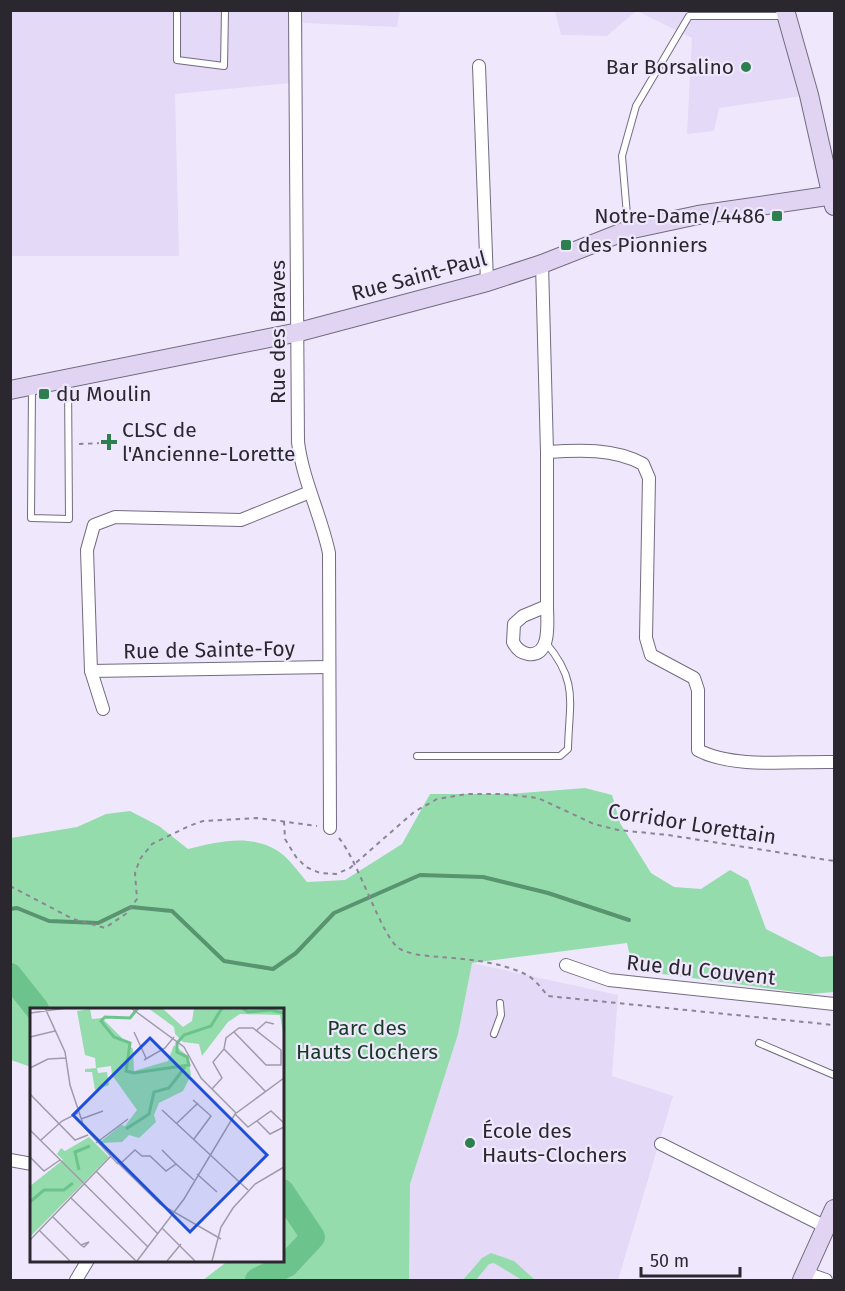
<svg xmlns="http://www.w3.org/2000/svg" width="845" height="1291" font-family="'Fira Sans',sans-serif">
	<rect width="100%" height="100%" fill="#efe8fd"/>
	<g fill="#e4d9f6">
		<polygon points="10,11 400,11 397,27 303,23 301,82 175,94 179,256 11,256"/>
		<polygon points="555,11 555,10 636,11 607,36 561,35"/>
		<polygon points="637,11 789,11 809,95 719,108 714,131 687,134 692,38"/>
		<polygon points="472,963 618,995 612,1076 673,1096 618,1280 334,1280 282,1009"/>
	</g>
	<g fill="#95dcac">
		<path d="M585 788 612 795 620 823 651 873 674 887 701 889 730 870 748 880 766 929 821 957 834 956V992L810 994 633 970 627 943 472 963 458 1034 410 1184 409 1280H203L229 1260H282V1009H32L31 1067 11 1060V838L77 827 106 814 130 811 159 826 188 849C217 842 250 833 278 851 289 858 299 873 307 882L345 880 402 844 430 794H509Z"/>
		<polygon points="491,1253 514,1261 535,1280 522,1280 494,1263 489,1264 476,1280 463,1280 482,1258"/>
	</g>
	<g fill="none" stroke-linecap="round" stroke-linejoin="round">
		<polyline stroke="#58946f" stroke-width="4" points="10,909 17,908 49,921 98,923 131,907 172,911 224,961 273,969 296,953 334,913 420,875 483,877 548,893 629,920"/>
		<g stroke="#6cc38b" stroke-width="24">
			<polyline points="10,975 37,1009"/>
			<polyline points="257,1280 287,1265 313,1237 282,1191"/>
		</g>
		<g stroke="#726c7e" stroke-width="8">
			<g id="lane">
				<polyline points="177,10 177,60 224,66 225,10"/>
				<polyline points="628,227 622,156 636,106 689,16 785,16"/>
				<polyline points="32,387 31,518 69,519 68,379"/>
				<path d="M417 756H560L568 749C569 702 579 682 546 643"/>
				<polyline points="494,1034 501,1015 500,1003"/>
				<polyline points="759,1043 834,1075"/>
			</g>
		</g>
		<g stroke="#726c7e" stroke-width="14">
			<g id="street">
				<path d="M295 10 298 442C303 481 321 515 329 553L330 828"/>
				<polyline points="479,66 487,282"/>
				<path d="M542 264 547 452C579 450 614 448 643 464L649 478 646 638 651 655 694 678 698 690V750C733 769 794 761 834 762"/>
				<polyline points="547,606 547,452"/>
				<path d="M547 606C547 621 552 657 528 654 521 653 516 648 513 642L514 624 523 616Z"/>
				<polyline points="91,671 328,667"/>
				<polyline points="103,709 91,671 87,550 94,525 115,517 241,520 310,492"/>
				<polyline points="566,965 609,980 834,1004"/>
				<polyline points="661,1144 826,1227"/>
				<polyline points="10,1160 32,1164"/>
				<polyline points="806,1273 826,1280"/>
				<polyline points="76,1280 88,1260"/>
			</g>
		</g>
		<g stroke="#726c7e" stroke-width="20">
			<g id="secondary">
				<polyline points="785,10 809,95 834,206"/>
				<polyline points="10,390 299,332 487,282 542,264 628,230 698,215 834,195"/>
				<polyline points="802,1280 834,1209"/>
			</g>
		</g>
		<g stroke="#8b8694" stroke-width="2" stroke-dasharray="4.5 4.5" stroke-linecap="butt">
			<polyline points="79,444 103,443"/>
			<polyline points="284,821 285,839 296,857 306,867 320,873 336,874 350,868 414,812 437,799 467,794 504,794 538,798 594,824 618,830 668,835 834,861"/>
			<path d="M339 838C359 862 382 939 400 949 412 955 427 956 440 957 468 959 500 962 525 974 534 978 542 989 548 996L834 1025"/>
			<polyline points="10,886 73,919 105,928 127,913 137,899 135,873 140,859 152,844 189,826 203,821 257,818 317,826"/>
		</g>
		<use href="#lane" stroke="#fff" stroke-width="6"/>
		<use href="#street" stroke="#fff" stroke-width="12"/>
		<use href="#secondary" stroke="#e1d4f3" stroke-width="18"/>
	</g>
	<g fill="#2e7f4f" stroke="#efe8fd" stroke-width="2">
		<circle cx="746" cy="67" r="6"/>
		<rect x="771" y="210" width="12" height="12" rx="3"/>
		<rect x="560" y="239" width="12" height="12" rx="3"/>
		<rect x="38" y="388" width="12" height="12" rx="3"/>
		<path d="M106 433h6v6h6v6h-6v6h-6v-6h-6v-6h6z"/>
		<circle cx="470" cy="1143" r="6"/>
	</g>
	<g text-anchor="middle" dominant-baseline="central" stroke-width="4.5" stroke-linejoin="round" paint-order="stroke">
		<g font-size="21" fill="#2a272f" stroke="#efe8fd" text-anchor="start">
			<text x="734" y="67" text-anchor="end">Bar Borsalino</text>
			<text x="765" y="216" text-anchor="end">Notre-Dame/4486</text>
			<text x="578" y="245">des Pionniers</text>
			<text x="56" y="394">du Moulin</text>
			<text x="122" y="430">CLSC de<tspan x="122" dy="24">l'Ancienne-Lorette</tspan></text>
			<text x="482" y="1131">École des<tspan x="482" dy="24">Hauts-Clochers</tspan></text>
		</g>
		<g font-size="21" fill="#2a272f" stroke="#efe8fd">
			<text transform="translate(419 276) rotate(-15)">Rue Saint-Paul</text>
			<text transform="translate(278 332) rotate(-90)">Rue des Braves</text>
			<text transform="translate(209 650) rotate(-1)">Rue de Sainte-Foy</text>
			<text transform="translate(692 824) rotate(9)">Corridor Lorettain</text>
			<text transform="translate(701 970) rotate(6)">Rue du Couvent</text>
		</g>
		<g font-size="21" fill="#153a23" stroke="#efe8fd">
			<text x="367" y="1028">Parc des<tspan x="367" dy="24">Hauts Clochers</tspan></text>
		</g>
	</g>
	<g transform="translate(30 1008)">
		<rect width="254" height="254" fill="#efe8fd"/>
		<path d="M118 0H132L153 19 162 13 164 0H250L253 1V25L250 7 210 6 198 14 172 48 169 36 153 34 145 26 144 19ZM60 1 62 11 72 10 103 41 104 63 138 53 144 37 158 48 161 67 153 83 129 95 124 107 126 114 109 130 99 127 92 134 69 135 91 117 95 118 107 102 82 67 81 58 67 60 68 65 77 64 79 77 69 81 65 82 62 64H55V61L66 60 65 50 55 47 47 3ZM59 129 79 149 0 229V178L33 152 27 146 31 140 35 143Z" fill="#95dcac"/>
		<path fill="none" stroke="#6cc38b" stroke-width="3" d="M108 0 100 10 75 9 71 13 84 29 100 35 96 63 104 65 159 57 157 49 147 44V35L154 27 181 18 192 0M212 0 218 4 241 2 254 5M96 121 119 106 124 84 139 80 155 59M49 162 45 144 60 138M0 194 14 182H34L43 175"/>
		<path fill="none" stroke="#a09bab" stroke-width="1.5" d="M15 0 35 44 40 77 54 119 88 156M101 0 154 39 171 70 206 105M0 5 37 0M227 22 236 14 244 16M104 24 116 50M0 29 25 23M194 41 235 83M114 52 135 40 144 29M0 60 18 51 36 50M182 81 192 70 183 54 194 41 196 30 209 20H223L251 42V57H236L204 24M0 86 45 132 58 127M163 92 181 108 164 131M132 102 218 182M205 106 218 119 241 103 254 115M51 111 73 103M227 113 240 126 254 119M146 116 168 95M0 122 118 239M11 132 32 113 48 105M66 135 98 111M132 142 146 156M0 149 14 163 30 152M87 154 130 196 191 231M89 157 105 142 112 148H120L136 163 146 156 164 172M66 163 128 226M167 166 187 184M41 190 106 253M22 208 51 237 54 239 59 234 51 237M132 220 165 253M9 222 40 253M0 232 81 148M107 253 154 191 205 106 254 70M137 253 151 236M182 253 191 219 203 200 225 176 254 159"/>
		<path fill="#1d4ed8" fill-opacity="0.15" stroke="#1d4ed8" stroke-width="3" d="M120 30 237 147 160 224 43 107Z"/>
		<rect width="254" height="254" fill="none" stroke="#2a272f" stroke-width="3"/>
	</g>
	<rect width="845" height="1291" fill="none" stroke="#2a272f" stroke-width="24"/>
	<path d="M641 1267v9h99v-9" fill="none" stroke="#2a272f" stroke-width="3"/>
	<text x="650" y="1267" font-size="18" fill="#2a272f" stroke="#efe8fd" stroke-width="4.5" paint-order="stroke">50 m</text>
</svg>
